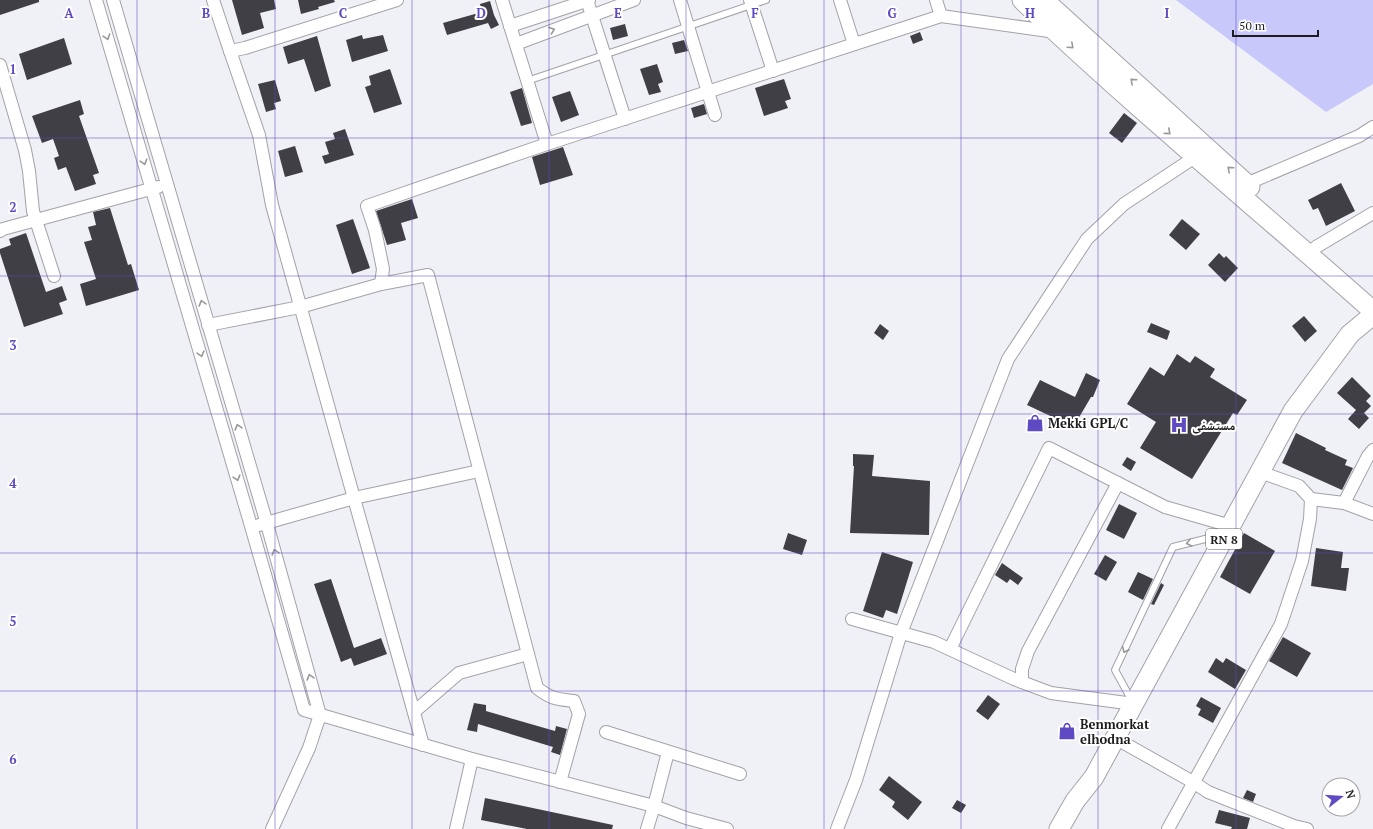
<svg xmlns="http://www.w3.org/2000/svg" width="1373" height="829" font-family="'PT Serif','Noto Naskh Arabic',serif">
	<rect width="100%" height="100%" fill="#f0f0f7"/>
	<polygon fill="#c9c8fb" points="1176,0 1373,0 1373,84 1326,112"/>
	<g fill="#3f3f45">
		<polygon points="0,0 39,0 39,2 0,15"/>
		<polygon points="232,0 274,0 276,9 260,13 264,28 242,35"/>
		<polygon points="298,0 334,0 335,2 318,7 319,9 301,14"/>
		<polygon points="490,1 494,15 499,25 491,29 488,23 447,35 443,23 482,12 480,4"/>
		<polygon points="625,24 628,36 613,40 610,28"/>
		<polygon points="920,32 923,40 913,44 910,36"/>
		<polygon points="362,35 363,39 383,35 388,51 352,62 346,40"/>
		<polygon points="317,36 331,86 315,92 304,59 288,64 283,47"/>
		<polygon points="64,38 72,64 27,80 19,54"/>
		<polygon points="684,40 688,51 675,54 672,43"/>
		<polygon points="657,64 663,82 658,84 661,92 649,95 640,69"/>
		<polygon points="390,69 402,104 374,113 365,87 371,85 369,76"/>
		<polygon points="784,79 791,99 785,101 788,108 764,116 755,88"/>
		<polygon points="275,80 281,101 274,103 276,109 266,112 258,84"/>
		<polygon points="522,88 532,123 521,126 510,92"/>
		<polygon points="570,91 579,115 561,122 552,97"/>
		<polygon points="80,100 84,114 79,116 99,173 93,175 96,184 75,191 66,167 58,170 54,158 59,156 53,139 42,143 32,116"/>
		<polygon points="704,104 707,114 694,118 691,108"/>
		<polygon points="1124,113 1137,123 1122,143 1109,133"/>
		<polygon points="345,129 354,155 325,164 322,156 329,154 325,142 335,139 333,133"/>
		<polygon points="295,146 303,172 285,177 278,151"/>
		<polygon points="563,147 573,175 540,185 532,157"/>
		<polygon points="1341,183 1355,211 1326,226 1318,208 1313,210 1308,200"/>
		<polygon points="412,199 418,218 401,223 406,240 387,245 376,211"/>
		<polygon points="110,208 128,265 131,264 139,290 86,306 80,284 96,279 84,242 92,240 88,227 96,225 93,212"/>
		<polygon points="353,219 370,268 352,274 336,225"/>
		<polygon points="1182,219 1200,234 1186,250 1169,235"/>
		<polygon points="26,233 46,292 62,286 67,300 59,303 63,314 24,327 0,253 0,249 11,245 9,239"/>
		<polygon points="1219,253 1224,258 1226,256 1238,268 1225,282 1208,265"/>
		<polygon points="1304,316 1317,331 1305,342 1292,326"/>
		<polygon points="1151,323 1170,331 1167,340 1147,332"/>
		<polygon points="880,324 889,331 883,340 874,333"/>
		<polygon points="1177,354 1190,363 1195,356 1215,369 1210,377 1247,400 1237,415 1233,413 1192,479 1140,448 1156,422 1127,404 1150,367 1164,376"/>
		<polygon points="1086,373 1100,380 1093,397 1091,397 1074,426 1061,419 1061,421 1027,405 1040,380 1075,397"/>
		<polygon points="1352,377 1371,396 1366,401 1371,406 1364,413 1369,418 1359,429 1348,419 1356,410 1337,393"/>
		<polygon points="1296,433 1326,448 1325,450 1347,460 1345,465 1353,468 1342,490 1282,463"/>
		<polygon points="853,454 874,455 872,476 930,481 929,535 850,533 854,466 853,466"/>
		<polygon points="1127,457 1136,462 1131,471 1122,465"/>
		<polygon points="1119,504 1137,513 1124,539 1106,530"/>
		<polygon points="788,533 807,540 802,555 783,549"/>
		<polygon points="1244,533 1275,551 1250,594 1220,577"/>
		<polygon points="1316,548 1343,552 1341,568 1349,568 1346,591 1311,586"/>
		<polygon points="882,552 913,562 897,614 886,610 883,618 863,611"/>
		<polygon points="1105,555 1117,562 1106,581 1094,574"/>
		<polygon points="1002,563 1023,578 1018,585 1010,579 1007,583 995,575"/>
		<polygon points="1138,572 1153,579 1143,600 1128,592"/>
		<polygon points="331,579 354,648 381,638 387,654 354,666 351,658 341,662 314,584"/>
		<polygon points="1161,583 1164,585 1154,605 1151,604"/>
		<polygon points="1283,637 1311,653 1297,677 1269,661"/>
		<polygon points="1216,658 1223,663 1226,658 1246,670 1235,689 1208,672"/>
		<polygon points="988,695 1000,704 988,720 976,711"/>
		<polygon points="1201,697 1221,708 1213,723 1198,715 1201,709 1196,706"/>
		<polygon points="474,703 486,705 486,711 555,731 556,726 567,729 560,755 551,752 553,747 478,724 477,732 467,730"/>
		<polygon points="889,776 922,802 908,820 892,807 895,802 879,790"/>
		<polygon points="1247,790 1256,794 1253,802 1243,798"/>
		<polygon points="485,798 613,825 612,829 527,829 481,820"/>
		<polygon points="957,800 966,805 961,813 952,808"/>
		<polygon points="1219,810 1250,818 1247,829 1231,829 1232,827 1215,823"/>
	</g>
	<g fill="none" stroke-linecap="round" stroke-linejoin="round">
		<g stroke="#a2a2a9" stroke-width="8">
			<g id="service">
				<polyline points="527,81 766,0"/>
				<polyline points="1132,701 1115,670 1173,547 1221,535"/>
			</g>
		</g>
		<g stroke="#a2a2a9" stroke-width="14">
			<g id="minor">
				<polyline points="96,0 251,526 304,710 472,759 654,806 668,752"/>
				<polyline points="113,0 267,524 320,715 309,748 272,829"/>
				<polyline points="213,0 230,51"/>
				<polyline points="397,0 245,48 230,51 259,135 272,205 423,745"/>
				<polyline points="502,0 547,144"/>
				<polyline points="587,0 625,119"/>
				<polyline points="680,0 715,115"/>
				<polyline points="750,0 773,71"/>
				<polyline points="840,0 854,44"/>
				<polyline points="936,0 941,16"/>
				<polyline points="510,26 589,0"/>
				<polyline points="516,44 634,0"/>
				<polyline points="0,65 25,150 29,171 33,211 54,276"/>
				<polyline points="1246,184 1359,136 1373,127"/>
				<polyline points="0,231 3,229 158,187"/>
				<polyline points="1316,247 1373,213"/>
				<polyline points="381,284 383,269 375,230 367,206 547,144 941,16 1056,32"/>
				<path d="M208 325 300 307 381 284 428 275 537 688C551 699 557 699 574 701L579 714 560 782"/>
				<polyline points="1311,499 1344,503 1373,514"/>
				<polyline points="1344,503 1368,456 1373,450"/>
				<polyline points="259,525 354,498 479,471"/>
				<polyline points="852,619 934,642 1014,679 1051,693 1134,704"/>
				<polyline points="950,649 1049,448 1165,507 1231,526"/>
				<polyline points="1022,682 1022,669 1028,651 1118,483"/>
				<polyline points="414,712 459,673 528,654"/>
				<polyline points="606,732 740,774"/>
				<polyline points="1115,738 1193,782 1208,792 1294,826 1307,829"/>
				<polyline points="456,829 472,759"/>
				<polyline points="647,829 654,806 686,818 727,829"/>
				<polyline points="837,829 856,780 901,633 1008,359 1087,239 1124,204 1195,157 1199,152"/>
				<polyline points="1168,829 1281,624 1302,561 1310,519 1311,499 1299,486 1260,472"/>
			</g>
		</g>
		<g stroke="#a2a2a9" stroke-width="21">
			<g id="primary">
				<path d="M1022 0C1135 108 1256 207 1373 311"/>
				<polyline points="1044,0 1250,187"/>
				<polyline points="1059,829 1075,801 1094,777 1293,411 1350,334 1373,315"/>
			</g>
		</g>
		<use href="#service" stroke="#fff" stroke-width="6"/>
		<use href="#minor" stroke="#fff" stroke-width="12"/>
		<use href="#primary" stroke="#fff" stroke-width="19"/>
	</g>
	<defs><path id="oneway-chevron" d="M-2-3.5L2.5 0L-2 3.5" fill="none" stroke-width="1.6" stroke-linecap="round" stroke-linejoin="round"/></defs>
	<g stroke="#99999a">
		<use href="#oneway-chevron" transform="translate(552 30) rotate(-20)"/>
		<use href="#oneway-chevron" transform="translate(107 37) rotate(73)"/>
		<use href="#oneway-chevron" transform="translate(1071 46) rotate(42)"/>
		<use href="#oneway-chevron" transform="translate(1133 81) rotate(-138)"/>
		<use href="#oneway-chevron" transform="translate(1168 132) rotate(41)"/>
		<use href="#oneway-chevron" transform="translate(144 162) rotate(73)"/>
		<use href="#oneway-chevron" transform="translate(1230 169) rotate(-138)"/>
		<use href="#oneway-chevron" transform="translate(202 303) rotate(-106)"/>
		<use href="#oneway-chevron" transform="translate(201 354) rotate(74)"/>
		<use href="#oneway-chevron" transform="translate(238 427) rotate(-106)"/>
		<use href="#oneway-chevron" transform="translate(237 478) rotate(74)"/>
		<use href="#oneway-chevron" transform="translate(1189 543) rotate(166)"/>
		<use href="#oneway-chevron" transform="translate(275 552) rotate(-106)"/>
		<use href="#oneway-chevron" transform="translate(1125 650) rotate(115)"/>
		<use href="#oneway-chevron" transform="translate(310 677) rotate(-106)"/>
	</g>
	<path fill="none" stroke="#5f4ac3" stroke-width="1" stroke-opacity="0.55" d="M137 0V829M275 0V829M412 0V829M549 0V829M686 0V829M824 0V829M961 0V829M1098 0V829M1236 0V829M0 138H1373M0 276H1373M0 414H1373M0 553H1373M0 691H1373"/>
	<defs>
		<g id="shop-bare" transform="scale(1.38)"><path d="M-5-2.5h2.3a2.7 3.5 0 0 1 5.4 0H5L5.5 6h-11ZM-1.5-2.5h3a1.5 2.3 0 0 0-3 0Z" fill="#5f4ac3" stroke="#fff" stroke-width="2.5" paint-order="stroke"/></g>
		<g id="hospital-bare" transform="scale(1.38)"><path d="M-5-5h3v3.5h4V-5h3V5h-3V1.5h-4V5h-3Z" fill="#5f4ac3" stroke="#fff" stroke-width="2.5" paint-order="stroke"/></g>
	</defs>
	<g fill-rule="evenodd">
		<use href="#shop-bare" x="1035" y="423"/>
		<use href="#hospital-bare" x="1179" y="425"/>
		<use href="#shop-bare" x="1067" y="731"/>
	</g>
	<g text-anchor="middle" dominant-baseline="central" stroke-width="4" stroke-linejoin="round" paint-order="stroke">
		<rect fill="#fff" stroke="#616162" stroke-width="1" x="1206" y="529" width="36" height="20" rx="3"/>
		<g font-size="12" font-weight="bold" fill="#1d1d1f">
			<text x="1224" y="539">RN 8</text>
		</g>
		<g font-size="13" font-weight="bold" fill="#1d1d1f" stroke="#fff" text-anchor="start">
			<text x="1048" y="423">Mekki GPL/C</text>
			<text x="1192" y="425">مستشفى</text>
			<text x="1080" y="724">Benmorkat<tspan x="1080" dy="15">elhodna</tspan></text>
		</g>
	</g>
	<g font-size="13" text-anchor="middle" font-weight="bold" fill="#5f4ac3" stroke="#fff" stroke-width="4" stroke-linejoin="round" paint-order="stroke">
		<text x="69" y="18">A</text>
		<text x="206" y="18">B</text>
		<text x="343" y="18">C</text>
		<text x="481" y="18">D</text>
		<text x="618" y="18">E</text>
		<text x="755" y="18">F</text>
		<text x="892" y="18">G</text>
		<text x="1030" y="18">H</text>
		<text x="1167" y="18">I</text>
		<text x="13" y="74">1</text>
		<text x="13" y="212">2</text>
		<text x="13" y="350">3</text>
		<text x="13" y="488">4</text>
		<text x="13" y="626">5</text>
		<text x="13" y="764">6</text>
	</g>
	<g transform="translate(1341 797) rotate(73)"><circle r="19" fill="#ffffff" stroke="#a5a5a5"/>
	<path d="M0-3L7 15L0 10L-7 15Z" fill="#5f4ac3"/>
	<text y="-6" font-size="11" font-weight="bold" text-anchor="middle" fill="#1d1d1f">N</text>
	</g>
	<path d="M1233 30v6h85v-6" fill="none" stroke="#1d1d1f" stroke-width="2"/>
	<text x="1239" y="30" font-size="12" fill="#1d1d1f" stroke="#ffffff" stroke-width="3" paint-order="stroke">50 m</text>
</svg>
